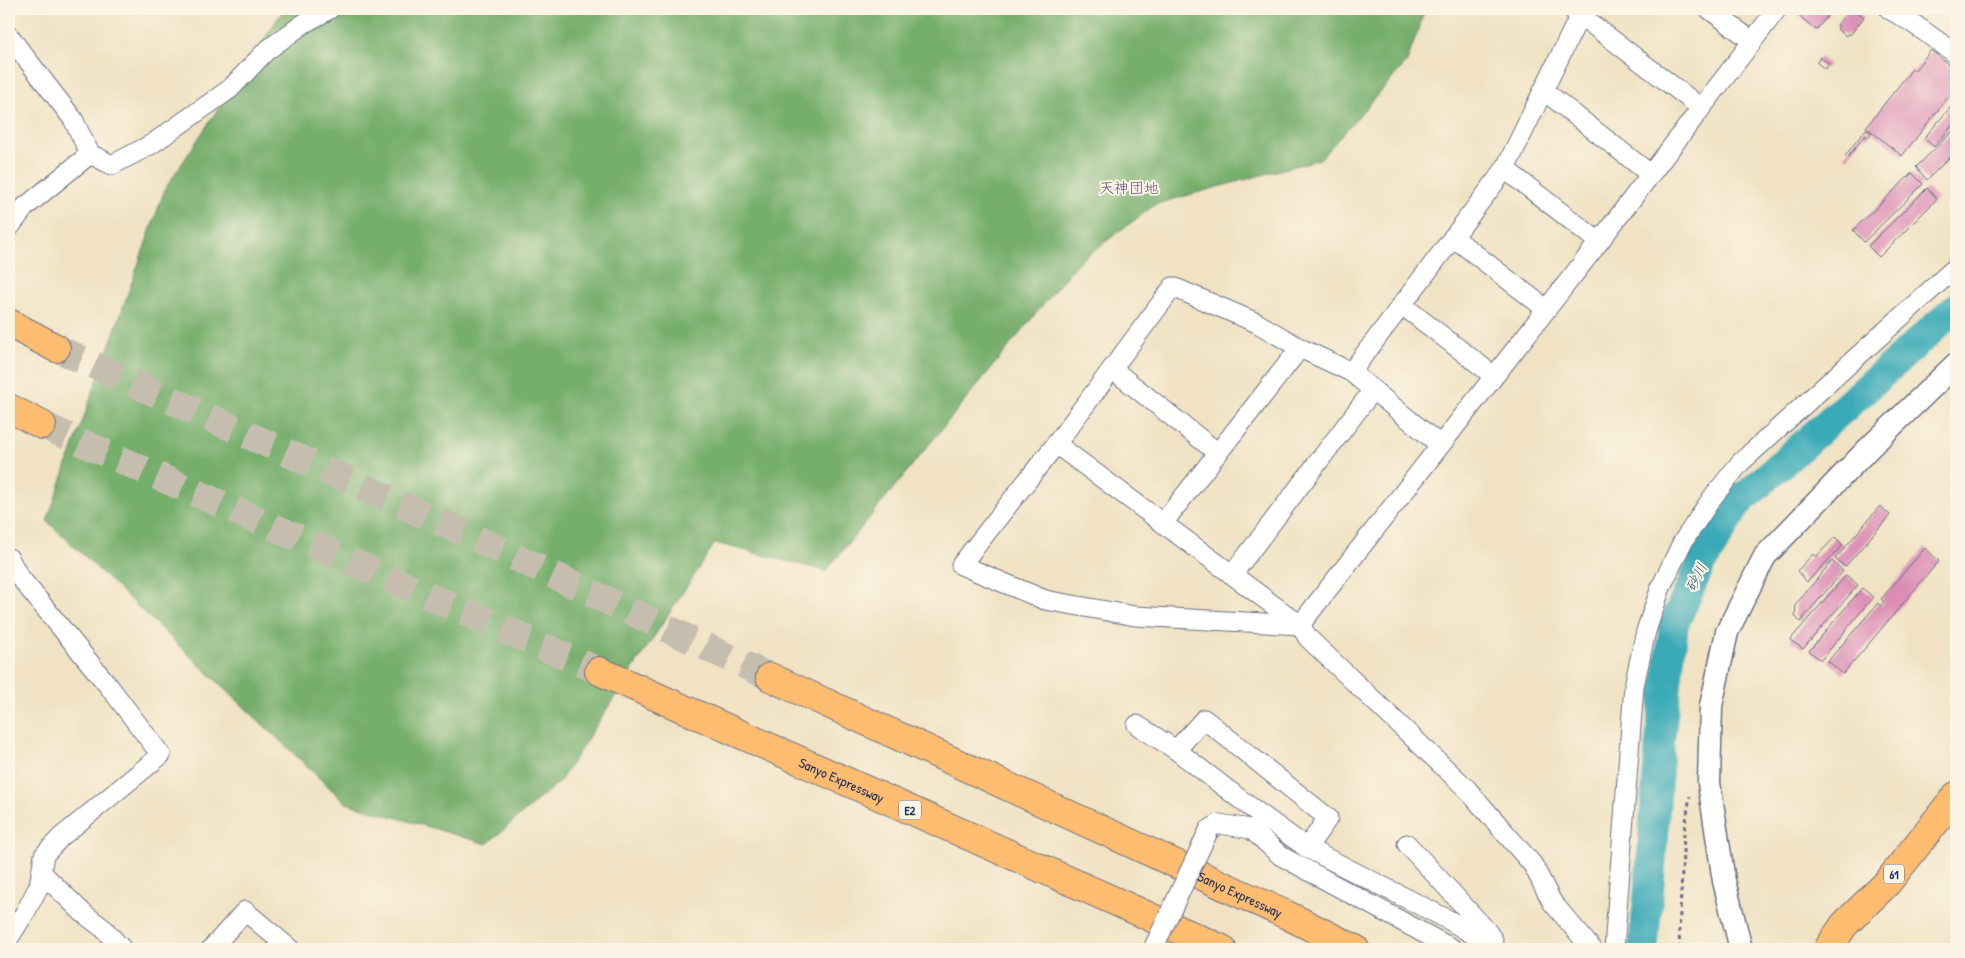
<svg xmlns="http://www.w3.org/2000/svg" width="1965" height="958" font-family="'Patrick Hand','Klee One',sans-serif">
	<rect width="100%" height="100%" fill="#fcf5e5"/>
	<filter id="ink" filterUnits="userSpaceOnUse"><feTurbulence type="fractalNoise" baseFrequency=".02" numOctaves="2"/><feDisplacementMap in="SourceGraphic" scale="10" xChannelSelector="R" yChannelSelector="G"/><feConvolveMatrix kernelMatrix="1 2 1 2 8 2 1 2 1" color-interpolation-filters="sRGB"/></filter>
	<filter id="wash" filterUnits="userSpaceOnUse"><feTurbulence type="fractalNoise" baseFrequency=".0096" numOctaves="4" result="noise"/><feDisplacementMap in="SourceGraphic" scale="20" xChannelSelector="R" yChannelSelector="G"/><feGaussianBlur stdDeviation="1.12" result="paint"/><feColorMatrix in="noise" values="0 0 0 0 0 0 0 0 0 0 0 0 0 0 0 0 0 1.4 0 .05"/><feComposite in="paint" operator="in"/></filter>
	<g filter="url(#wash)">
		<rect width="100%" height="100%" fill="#f0e2c3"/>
		<polygon fill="#76ae6c" stroke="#486e65" points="284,9 1425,9 1407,62 1320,159 1156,204 1077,263 826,571 715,543 560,781 487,844 346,803 47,521 165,189"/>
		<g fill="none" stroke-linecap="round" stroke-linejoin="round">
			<polyline stroke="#3aaab8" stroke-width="30" points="1643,949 1650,879 1660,740 1674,624 1699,568 1738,503 1956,308"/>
		</g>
		<g id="blocks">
			<g fill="#dc8db5">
				<polygon points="1798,9 1823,9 1829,14 1816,30 1795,12"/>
				<polygon points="1849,9 1852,9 1864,17 1850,35 1848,33 1846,36 1837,29 1839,27 1837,25"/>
				<polygon points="1931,50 1956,71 1956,87 1902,156 1866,127 1912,69 1914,71"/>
				<polygon points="1820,57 1829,64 1825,69 1816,62"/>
				<polygon points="1956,101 1956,121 1934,147 1924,138"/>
				<polygon points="1956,128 1956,151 1927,180 1916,167"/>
				<polygon points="1866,129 1871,133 1868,138 1865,135 1847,158 1845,156"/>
				<polygon points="1912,173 1923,184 1864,242 1853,230"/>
				<polygon points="1927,188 1937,199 1879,257 1868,246"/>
				<polygon points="1880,506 1890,515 1845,567 1835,559"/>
				<polygon points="1835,537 1843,545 1807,582 1797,571 1813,554 1816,557"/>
				<polygon points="1925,548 1939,561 1843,674 1828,661 1878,603 1881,606 1884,602 1881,599"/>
				<polygon points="1832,561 1843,571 1800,622 1795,616 1796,604"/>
				<polygon points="1846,575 1858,585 1803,649 1790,640"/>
				<polygon points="1862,588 1873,597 1821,660 1809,651"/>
			</g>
		</g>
	</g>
	<g filter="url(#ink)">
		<use href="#blocks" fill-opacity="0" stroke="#666e81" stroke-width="1"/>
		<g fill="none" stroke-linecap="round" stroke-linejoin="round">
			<g stroke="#c5beaf" stroke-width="28" stroke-dasharray="28 14" stroke-linecap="butt">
				<polyline points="56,348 460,531 770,677"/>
				<polyline points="42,425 599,671"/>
			</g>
			<g stroke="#666e81" stroke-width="21">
				<g id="minor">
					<polyline points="1572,9 1700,107"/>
					<polyline points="1709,9 1752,41"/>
					<polyline points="1889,9 1911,22 1956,54"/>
					<polyline points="9,36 73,119 90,154 112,165 152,144 230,89 266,51 303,24 330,9"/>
					<polyline points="1543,90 1650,174"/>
					<polyline points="1505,169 1599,242"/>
					<polyline points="9,228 25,207 90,154"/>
					<polyline points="1453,237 1546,309"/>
					<polyline points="1402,305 1494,376"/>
					<polyline points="1112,369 1218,453"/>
					<polyline points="1351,372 1505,169 1583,9"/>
					<polyline points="1056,444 1300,625 1308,638 1467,789 1533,865 1552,902 1592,949"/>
					<polyline points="1440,445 1351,372 1300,348 1257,323 1173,287 1056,444 961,565 1045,600 1135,616 1300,625 1599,242 1777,9"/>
					<polyline points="1163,523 1300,348"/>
					<polyline points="9,558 18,575 111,689 161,755 61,837 44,855 39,886 26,911 9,938"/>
					<polyline points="1232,575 1373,390"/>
					<polyline points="1137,725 1176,750 1245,803 1307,848 1449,920 1476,936 1496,949"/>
					<polyline points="1176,750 1204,719 1328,818 1307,848"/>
					<polyline points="1209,830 1219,824 1251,829 1281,856 1453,949"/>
					<polyline points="1407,844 1486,930 1493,940"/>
					<polyline points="41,872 83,913 104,929 122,949"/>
					<polyline points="211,949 245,911 290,949"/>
					<polyline points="1614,949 1634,686 1646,631 1661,587 1682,543 1712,498 1740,463 1956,267"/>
				</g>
			</g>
			<g stroke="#666e81" stroke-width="25">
				<polyline id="tertiary" points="1741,949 1724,881 1709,783 1711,706 1727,632 1765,556 1869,448 1956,364"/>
			</g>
			<g stroke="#666e81" stroke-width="30">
				<polyline id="primary" points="1828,949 1844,925 1887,883 1956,796"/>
			</g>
			<g stroke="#666e81" stroke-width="30">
				<g id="motorway">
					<polyline points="9,323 56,348"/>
					<polyline points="9,408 42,425"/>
					<path id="s1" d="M599 671 1222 949"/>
					<path id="s2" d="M770 677 1289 916 1355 949"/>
				</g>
			</g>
			<polyline stroke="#666e81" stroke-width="3" stroke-dasharray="4 4" stroke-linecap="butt" points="1680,949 1679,933 1684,833 1690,796"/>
			<use href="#minor" stroke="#fff" stroke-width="19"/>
			<use href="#tertiary" stroke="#fff" stroke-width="22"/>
			<use href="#primary" stroke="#febc70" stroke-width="28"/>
			<use href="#motorway" stroke="#febc70" stroke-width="28"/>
			<g stroke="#666e81" stroke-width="21" stroke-linecap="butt">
				<polyline id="minor-bridge" points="1153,949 1209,830"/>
			</g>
			<use href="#minor-bridge" stroke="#fff" stroke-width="19"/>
		</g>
	</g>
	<g text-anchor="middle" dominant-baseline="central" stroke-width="4" stroke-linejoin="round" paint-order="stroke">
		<g fill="#fcf5e5" stroke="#5e6a86" stroke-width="1">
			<rect x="899" y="800.5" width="22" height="19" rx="4"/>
			<rect x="1884" y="864.5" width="20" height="19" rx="4"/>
		</g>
		<g font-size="12" font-weight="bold" fill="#1b2f5e">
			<text x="910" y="810">E2</text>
			<text x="1894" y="874">61</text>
		</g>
		<g font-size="14" fill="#1b2f5e" stroke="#fcf5e5">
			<text stroke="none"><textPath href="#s1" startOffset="266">Sanyo Expressway</textPath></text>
			<text stroke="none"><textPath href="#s2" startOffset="518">Sanyo Expressway</textPath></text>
		</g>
		<g font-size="15" fill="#5f507c" stroke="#fcf5e5">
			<text x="1129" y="187">天神団地</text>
		</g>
		<g font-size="15" font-style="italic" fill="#265a7e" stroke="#fcf5e5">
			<text transform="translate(1696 577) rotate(-64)">砂川</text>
		</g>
	</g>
	<rect width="1965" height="958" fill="none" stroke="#fcf5e5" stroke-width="30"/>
</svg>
